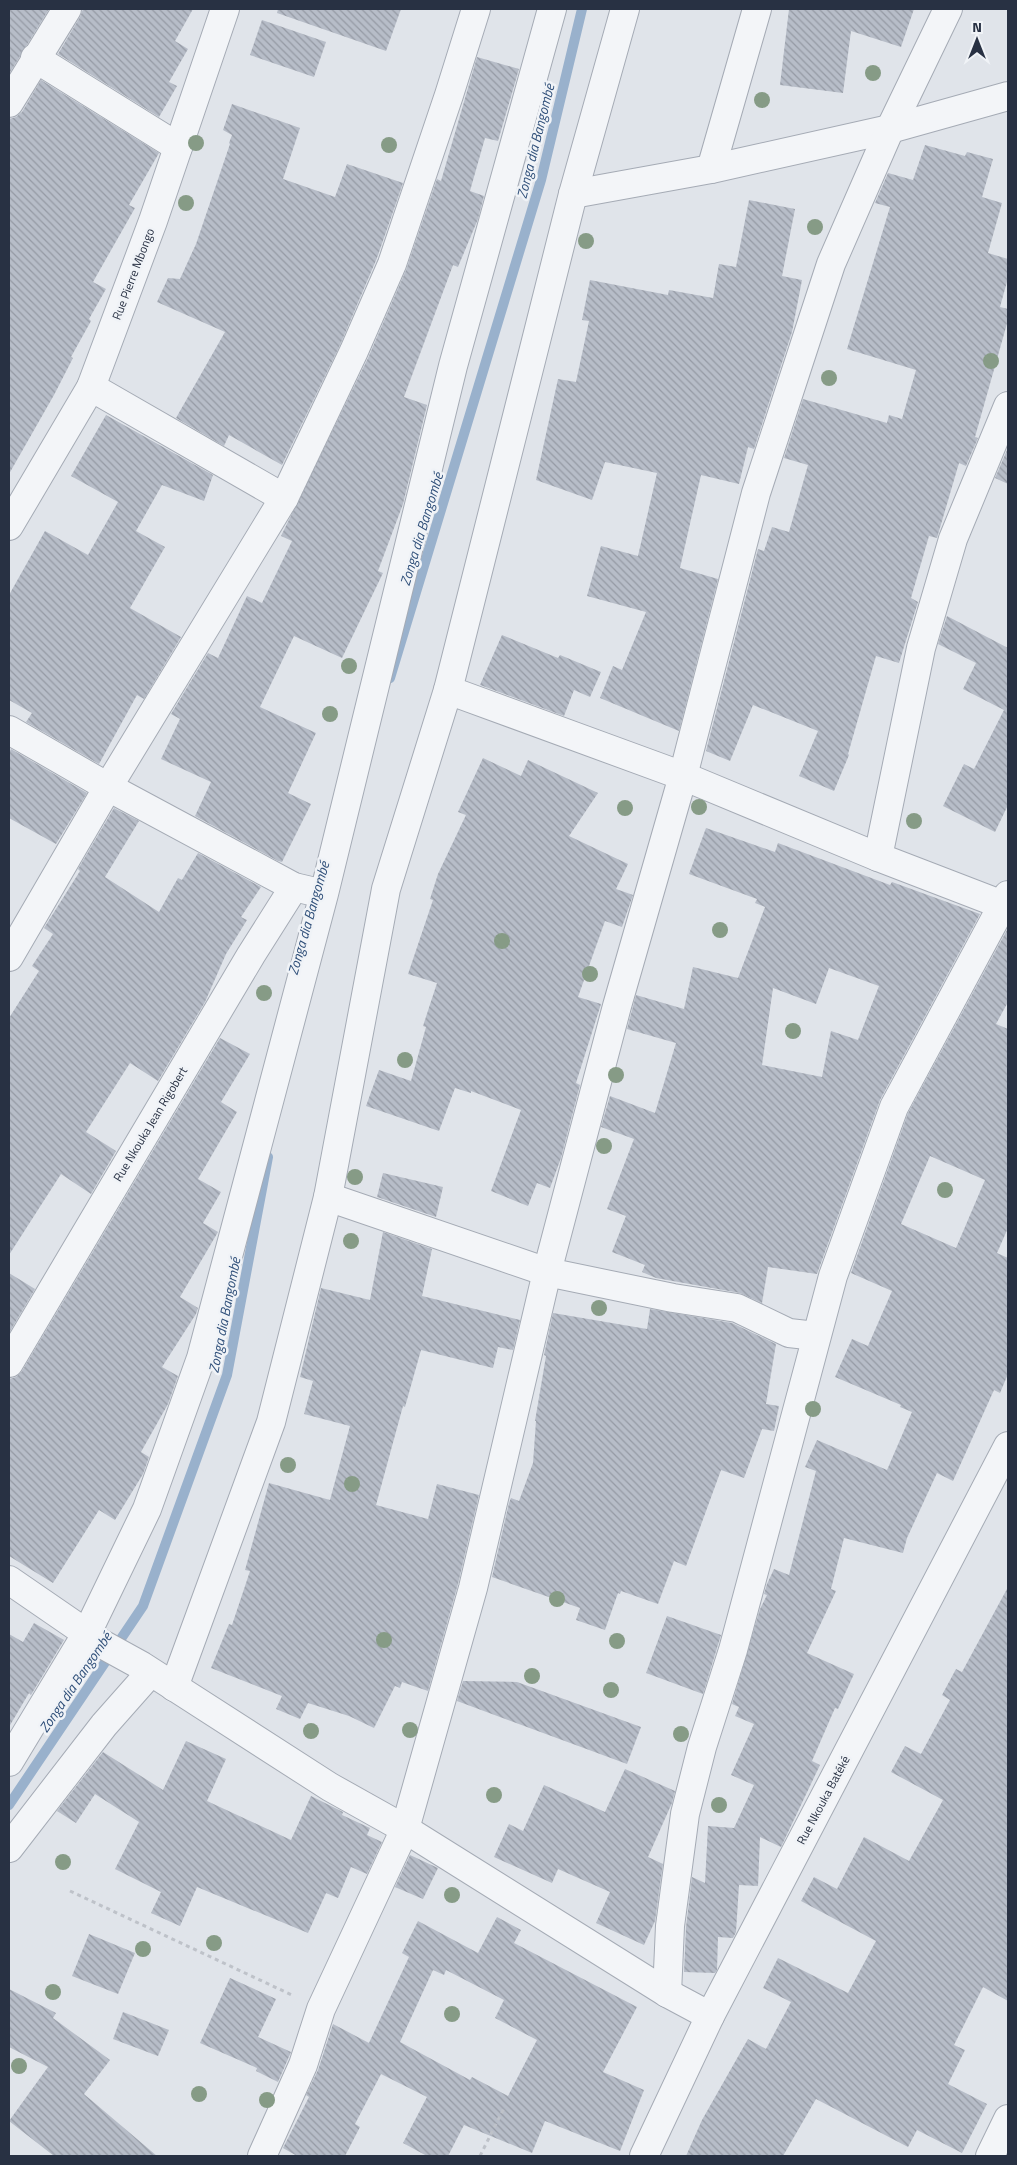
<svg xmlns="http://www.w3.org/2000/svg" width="1017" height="2165" font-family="'Titillium Web',sans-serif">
	<defs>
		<pattern id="building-back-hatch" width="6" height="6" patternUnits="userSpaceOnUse" patternTransform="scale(1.25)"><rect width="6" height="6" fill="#b7bdc8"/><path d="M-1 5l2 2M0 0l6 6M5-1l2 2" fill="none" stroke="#959aa4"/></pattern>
	</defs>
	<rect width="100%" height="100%" fill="#e0e4ea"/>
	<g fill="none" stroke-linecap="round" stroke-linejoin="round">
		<g stroke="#99b1cc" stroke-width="10">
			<polyline points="390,678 541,180 582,9"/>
			<polyline points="9,1805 143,1606 227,1375 268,1157"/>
		</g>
	</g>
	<g fill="url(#building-back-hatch)" fill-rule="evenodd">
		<polygon points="9,9 49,9 9,74"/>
		<polygon points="83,9 193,9 175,41 188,49 169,82 177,86 159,117 58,54 80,17"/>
		<polygon points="278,9 401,9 386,51 277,13"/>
		<polygon points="789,9 914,9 901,47 851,31 843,93 780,85"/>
		<polygon points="262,20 326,42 314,77 250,55"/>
		<polygon points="477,57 519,69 498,141 485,138 470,191 484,196 478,219 458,267 453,265 404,397 427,405 403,504 378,571 383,573 342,658 294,636 260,707 316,733 288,793 311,804 282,862 278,861 195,816 211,782 161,759 180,719 171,714 208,653 218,658 247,596 262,603 292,541 281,536 368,358 406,270 437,179 441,181"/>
		<polygon points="41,80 159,153 129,205 135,208 93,282 106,289 89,319 91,321 71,357 73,358 54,395 9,474 9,119 16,117 22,112"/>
		<polygon points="232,104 300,128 283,179 335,197 347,164 403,183 377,258 340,345 282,465 229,435 224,446 176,418 225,332 157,302 168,278 180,279 196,244 230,144 229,143 232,135 223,130"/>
		<polygon points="925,145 965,156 967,152 993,159 982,197 1002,203 988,253 1008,259 1008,278 1000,307 1008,309 1008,320 975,437 978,438 966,466 959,463 937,538 929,536 911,598 918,602 899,663 876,656 848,754 849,755 834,791 799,776 818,731 753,705 730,761 706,751 758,549 764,551 772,527 789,532 808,465 784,458 803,399 887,423 889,415 902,419 916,370 847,349 890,207 875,203 888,173 913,180"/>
		<polygon points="749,200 795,209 782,276 802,280 792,332 754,449 748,447 739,484 701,475 680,568 718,579 679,731 600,698 613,666 622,670 646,612 587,596 601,546 638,556 657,473 605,462 592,500 536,480 558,379 576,382 589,321 582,320 590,280 668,295 669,290 713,298 719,264 736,267"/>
		<polygon points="106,415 213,475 204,501 162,485 136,531 165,547 130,608 181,637 144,699 137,695 99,764 26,722 32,713 9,700 9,595 45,531 88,555 118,502 71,476"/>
		<polygon points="1007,450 1008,451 1008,484 995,478"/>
		<polygon points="947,616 1008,648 1008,805 995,832 943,806 964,764 974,769 1004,710 963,689 976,663 938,644"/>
		<polygon points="502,635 558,658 560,655 601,672 590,697 574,690 564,716 480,685"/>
		<polygon points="11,749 87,793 56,844 9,818 9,753"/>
		<polygon points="483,758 521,776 528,760 598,793 569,836 628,864 616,889 633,895 622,927 605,921 578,997 601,1004 576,1083 580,1085 561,1158 550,1188 537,1183 528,1206 491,1191 521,1110 471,1091 471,1093 455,1088 439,1131 366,1106 379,1070 411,1081 426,1027 423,1026 437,983 408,974 433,900 430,899 438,874 466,815 458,812"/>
		<polygon points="114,808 139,821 105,877 159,912 178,878 182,880 198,853 261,887 241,917 247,920 226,954 205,1002 158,1081 130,1063 86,1132 116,1151 91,1194 61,1174 9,1255 9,1018 39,971 32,966 53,934 44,928 80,871 78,869"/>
		<path d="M706 828 775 852 778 843 890 885 892 882 980 914 880 1100 817 1274 768 1267 762 1303 740 1293 656 1278 642 1272 645 1265 612 1252 626 1216 607 1209 634 1139 601 1127 610 1096 655 1113 676 1043 627 1029 636 995 684 1009 693 967 738 978 765 907 755 903 757 899 689 874ZM829 968 879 986 858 1040 831 1031 822 1077 762 1065 773 988 816 1004Z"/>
		<path d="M1008 928V1002L996 1024 1008 1029V1228L997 1253 1008 1258V1374L1000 1393 994 1390 953 1481 937 1473 907 1538 903 1553 844 1538 831 1589 836 1591 807 1653 854 1674 838 1709 835 1708 812 1761 820 1765 781 1847 760 1837 758 1886 739 1885 736 1932 733 1938 718 1937 717 1970 715 1973 684 1972 686 1927 692 1877 705 1883 708 1826 734 1828 754 1785 731 1775 754 1724 735 1716 739 1707 732 1704 760 1609 767 1595 764 1594 767 1584 774 1569 789 1575 816 1471 805 1467 817 1440 887 1470 912 1412 900 1407 901 1405 835 1377 852 1339 868 1346 892 1291 851 1273 908 1113ZM930 1156 985 1180 956 1248 901 1224Z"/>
		<polygon points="220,1038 250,1054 221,1102 237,1112 198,1179 221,1192 203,1223 218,1232 180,1297 198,1308 196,1314 162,1367 178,1376 168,1404 141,1452 149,1457 143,1474 115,1520 99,1510 53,1583 9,1556 9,1379 16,1377 22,1371"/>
		<polygon points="383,1173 443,1187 436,1217 377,1197"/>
		<polygon points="383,1232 432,1249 422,1296 520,1320 513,1350 498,1347 493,1368 421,1350 405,1407 403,1406 376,1505 428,1519 437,1484 479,1495 458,1584 428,1691 402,1682 400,1688 395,1686 374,1728 349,1716 308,1703 300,1719 276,1709 282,1696 211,1668 229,1624 232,1625 250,1571 245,1570 269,1483 330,1500 350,1426 304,1414 313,1381 300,1377 321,1288 370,1300"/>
		<polygon points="9,1273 35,1289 9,1333"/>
		<polygon points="650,1309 732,1323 776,1344 766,1404 779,1406 774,1431 762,1429 744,1478 721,1470 686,1566 674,1561 658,1604 621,1591 620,1594 618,1593 605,1630 576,1620 580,1608 492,1577 509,1503 511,1498 519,1501 533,1463 536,1421 535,1421 546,1356 544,1355 553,1313 647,1329"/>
		<polygon points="1008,1587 1008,2001 983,1987 954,2045 965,2050 948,2084 987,2104 962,2153 917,2130 908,2147 816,2099 783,2156 686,2156 702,2120 748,2039 766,2049 791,2002 763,1988 778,1958 848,1993 876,1941 801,1901 814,1877 837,1889 864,1837 909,1861 943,1800 891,1772 905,1746 921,1754 950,1700 942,1695 956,1669 962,1672"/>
		<polygon points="667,1616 721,1635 703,1694 646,1673"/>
		<polygon points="34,1623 64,1640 31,1695 29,1693 9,1727 9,1634 23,1642"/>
		<polygon points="463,1681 517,1682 641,1727 627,1764 457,1701"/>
		<polygon points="186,1741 226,1759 207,1801 291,1840 311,1796 343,1812 342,1815 370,1828 367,1835 382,1842 367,1874 351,1867 338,1898 326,1893 308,1933 197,1887 180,1926 151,1913 161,1892 115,1869 139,1822 95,1794 76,1823 57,1811 103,1752 163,1790"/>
		<polygon points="625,1769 675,1791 672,1803 648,1857 663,1864 655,1921 644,1945 596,1923 610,1892 558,1869 552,1883 494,1857 509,1824 523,1831 544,1785 605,1812"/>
		<polygon points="410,1855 438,1868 423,1899 395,1887"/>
		<path d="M497 1917 521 1930 514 1943 637 2007 603 2072 644 2090 620 2151 545 2121 532 2153 464 2125 448 2156H427L403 2143 427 2097 381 2074 355 2124 360 2127 345 2156H297L283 2148 309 2097 306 2095 318 2070 333 2024 369 2043 409 1957 402 1953 418 1921 478 1953ZM433 1970 444 1975 446 1970 504 2000 495 2018 537 2040 508 2096 472 2077 470 2080 400 2042Z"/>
		<polygon points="89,1934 135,1953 118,1994 72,1976"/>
		<polygon points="230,1978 276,1999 258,2037 291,2052 278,2082 256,2071 257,2068 200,2043"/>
		<polygon points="9,1989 56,2013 53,2018 110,2060 84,2094 157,2156 54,2156 9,2121 48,2067 9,2047"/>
		<polygon points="123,2012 169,2030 158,2056 113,2039"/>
	</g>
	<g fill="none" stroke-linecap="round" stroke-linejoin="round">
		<g stroke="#a5abb5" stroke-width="30">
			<g id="minor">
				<polyline points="35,58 178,147"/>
				<polyline points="9,103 67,9"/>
				<polyline points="711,169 757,9"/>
				<polyline points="573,194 711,169 890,129 1008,96"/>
				<polyline points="91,387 284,498"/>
				<polyline points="9,526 91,387 153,221 225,9"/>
				<polyline points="448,690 683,776 878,857 1008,907"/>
				<polyline points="9,730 108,787 294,887 311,891"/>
				<polyline points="878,857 921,648 953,539 1008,406"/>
				<polyline points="9,957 108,787 284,498 354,351 392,264 449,95 476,9"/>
				<polyline points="328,1197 547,1272 673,1298 737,1308 789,1333 816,1336"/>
				<polyline points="9,1363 251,955 294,887"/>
				<polyline points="9,1580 102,1644 142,1666 330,1787 405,1829 667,1993 710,2016"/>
				<polyline points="174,1687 271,1422 328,1197 386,889 448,690 573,194 625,9"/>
				<polyline points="9,1762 87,1633 147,1509 201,1358 324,894 453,366 552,9"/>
				<polyline points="9,1848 104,1725 150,1673"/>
				<polyline points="667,1993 670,1926 685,1814 702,1747 733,1650 833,1276 894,1107 1008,895"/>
				<polyline points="262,2156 303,2065 321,2009 405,1829 473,1588 547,1272 617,1006 683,776 756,493 831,264 890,129 948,9"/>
				<polyline points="644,2156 710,2016 1008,1446"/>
				<polyline points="990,2156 1008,2119"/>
			</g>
		</g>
		<g stroke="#bec2c9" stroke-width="3" stroke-dasharray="4 4" stroke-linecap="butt">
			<polyline points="70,1891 294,1996"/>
			<polyline points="480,2156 504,2108"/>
		</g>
		<use href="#minor" stroke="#f3f5f8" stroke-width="28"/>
	</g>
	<g fill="#869b86">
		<circle cx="873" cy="73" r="8"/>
		<circle cx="762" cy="100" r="8"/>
		<circle cx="196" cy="143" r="8"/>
		<circle cx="389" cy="145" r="8"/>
		<circle cx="186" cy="203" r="8"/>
		<circle cx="815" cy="227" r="8"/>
		<circle cx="586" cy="241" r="8"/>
		<circle cx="991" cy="361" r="8"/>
		<circle cx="829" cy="378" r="8"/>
		<circle cx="349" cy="666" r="8"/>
		<circle cx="330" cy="714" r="8"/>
		<circle cx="699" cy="807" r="8"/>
		<circle cx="625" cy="808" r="8"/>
		<circle cx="914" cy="821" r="8"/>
		<circle cx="720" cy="930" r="8"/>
		<circle cx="502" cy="941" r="8"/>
		<circle cx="590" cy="974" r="8"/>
		<circle cx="264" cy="993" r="8"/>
		<circle cx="793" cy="1031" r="8"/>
		<circle cx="405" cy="1060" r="8"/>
		<circle cx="616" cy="1075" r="8"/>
		<circle cx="604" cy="1146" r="8"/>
		<circle cx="355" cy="1177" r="8"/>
		<circle cx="945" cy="1190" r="8"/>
		<circle cx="351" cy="1241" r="8"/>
		<circle cx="599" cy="1308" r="8"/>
		<circle cx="813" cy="1409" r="8"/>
		<circle cx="288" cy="1465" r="8"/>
		<circle cx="352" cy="1484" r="8"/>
		<circle cx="557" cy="1599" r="8"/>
		<circle cx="384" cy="1640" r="8"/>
		<circle cx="617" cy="1641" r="8"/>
		<circle cx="532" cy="1676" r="8"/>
		<circle cx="611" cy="1690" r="8"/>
		<circle cx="410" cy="1730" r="8"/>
		<circle cx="311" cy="1731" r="8"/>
		<circle cx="681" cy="1734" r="8"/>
		<circle cx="494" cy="1795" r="8"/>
		<circle cx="719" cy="1805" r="8"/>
		<circle cx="63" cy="1862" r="8"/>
		<circle cx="452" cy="1895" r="8"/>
		<circle cx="214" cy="1943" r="8"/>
		<circle cx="143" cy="1949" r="8"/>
		<circle cx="53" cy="1992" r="8"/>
		<circle cx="452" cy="2014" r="8"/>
		<circle cx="19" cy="2066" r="8"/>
		<circle cx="199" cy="2094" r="8"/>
		<circle cx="267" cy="2100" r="8"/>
	</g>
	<g text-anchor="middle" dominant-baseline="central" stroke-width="5" stroke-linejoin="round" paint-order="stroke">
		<g font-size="12" fill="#283143" stroke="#f0f3f7">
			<text transform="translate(133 274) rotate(-69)">Rue Pierre Mbongo</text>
			<text transform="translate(150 1124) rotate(-59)">Rue Nkouka Jean Rigobert</text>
			<text transform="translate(823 1800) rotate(-62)">Rue Nkouka Batéké</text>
		</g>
		<g font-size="14" font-style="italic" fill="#2f4f79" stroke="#f0f3f7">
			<text transform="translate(535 141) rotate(-76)">Zonga dia Bangombé</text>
			<text transform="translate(421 529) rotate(-73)">Zonga dia Bangombé</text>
			<text transform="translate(308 918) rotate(-74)">Zonga dia Bangombé</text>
			<text transform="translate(224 1315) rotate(-79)">Zonga dia Bangombé</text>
			<text transform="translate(75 1682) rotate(-56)">Zonga dia Bangombé</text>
		</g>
	</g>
	<rect width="1017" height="2165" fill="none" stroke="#283143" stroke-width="20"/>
	<g transform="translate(977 40)" stroke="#f0f3f7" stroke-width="4" paint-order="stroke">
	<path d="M0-4L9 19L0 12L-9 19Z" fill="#283143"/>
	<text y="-8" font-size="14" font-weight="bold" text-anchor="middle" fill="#283143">N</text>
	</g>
</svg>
